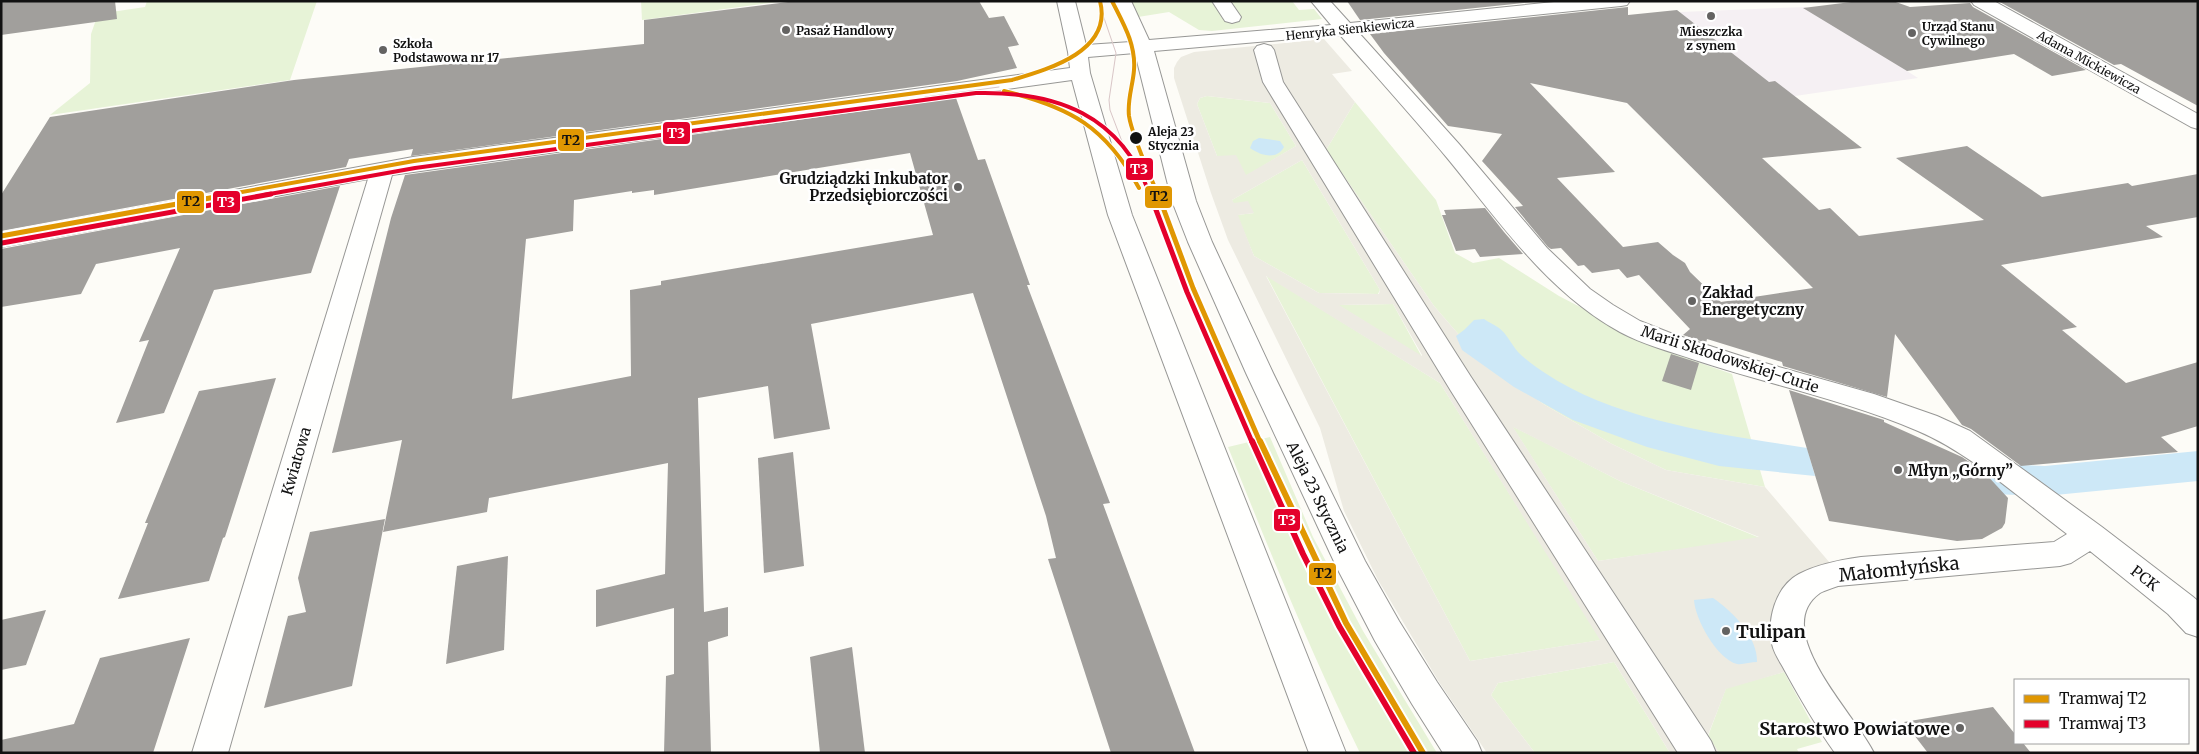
<svg xmlns="http://www.w3.org/2000/svg" width="2199" height="754" font-family="Merriweather,serif">
	<rect width="100%" height="100%" fill="#fdfcf7"/>
	<polygon fill="#f5f0f3" points="1806,7 1918,78 1760,101 1655,13"/>
	<g fill="#e7f3d7">
		<polygon points="147,1 317,1 290,80 50,115 90,83 91,34 98,14 145,7"/>
		<polygon points="641,1 784,1 642,20"/>
		<polygon points="1130,1 1292,1 1299,10 1314,9 1322,19 1212,31 1199,30 1169,12 1138,17"/>
		<polygon points="1207,96 1270,103 1296,146 1246,176 1217,156 1197,104 1200,98"/>
		<polygon points="1355,102 1436,200 1455,253 1473,263 1499,258 1559,296 1663,350 1732,374 1765,487 1666,470 1612,444 1545,405 1480,359 1434,306 1326,150"/>
		<polygon points="1302,160 1380,290 1378,294 1319,293 1254,256 1237,215 1254,213 1233,203 1232,200"/>
		<polygon points="1266,275 1440,383 1601,640 1470,661"/>
		<polygon points="1393,304 1422,357 1338,305"/>
		<polygon points="1512,426 1620,481 1760,538 1598,561"/>
		<path d="M1270 437 1313 537 1363 631 1437 753H1360C1311 653 1269 550 1228 447Z"/>
		<polygon points="1614,662 1670,753 1535,753 1491,695 1498,683"/>
		<polygon points="1784,672 1822,742 1797,749 1799,753 1719,753 1708,736 1726,688"/>
	</g>
	<path fill="#edebe2" fill-rule="evenodd" d="M1324 39 1352 71 1332 74 1355 102 1326 150 1434 306 1480 359 1545 405 1612 444 1666 470 1765 487 1830 563 1778 636 1784 672 1726 689 1708 735 1719 753H1670L1614 662 1498 683 1491 695 1535 753H1487L1439 682 1378 580 1344 511 1320 428 1228 240 1211 193 1174 78V68L1177 62 1181 57 1194 52ZM1207 96 1270 103 1296 146 1246 175 1236 155 1217 156 1197 104 1200 98ZM1302 160 1380 290 1379 294 1319 293 1254 256 1238 215 1254 213 1248 201 1234 203 1232 200ZM1266 276 1440 383 1600 640 1470 661ZM1393 304 1422 355V356L1339 305ZM1513 427 1620 481 1759 537 1598 561Z"/>
	<g fill="#cde8f7">
		<path d="M1259 138 1280 141 1284 147C1276 161 1260 155 1250 148L1253 141Z"/>
		<path d="M1484 319C1488 322 1495 325 1499 328 1507 334 1512 345 1518 352 1526 360 1536 367 1545 373 1616 421 1724 435 1807 448L1815 476 1719 466 1647 447 1573 420 1514 387 1462 350 1456 336 1464 330 1474 320Z"/>
		<path d="M1713 598C1732 611 1758 637 1757 662 1751 662 1742 665 1737 664 1717 659 1695 619 1694 600Z"/>
	</g>
	<g fill="none" stroke-linecap="round" stroke-linejoin="round">
		<polygon fill="#cde8f7" fill-rule="evenodd" points="2198,451 2198,481 2045,496 1990,494 1976,490 1970,479 1976,468 1990,464 2045,466"/>
	</g>
	<g fill="#a19f9c" fill-rule="evenodd">
		<polygon points="1,1 115,1 117,19 1,35"/>
		<polygon points="796,1 979,1 989,18 1004,16 1019,45 1008,47 1017,68 957,81 411,156 413,149 349,159 346,167 1,231 1,195 50,117 294,80 644,44 644,20"/>
		<polygon points="1347,1 1543,1 1360,20"/>
		<polygon points="1859,1 1893,1 1910,7 1970,3 1973,7 2086,70 2052,76 2014,54 1907,71 1803,8"/>
		<polygon points="1998,1 2198,1 2198,106 2121,64 2114,65"/>
		<path d="M1628 7V15L1677 10 1769 82 1775 81 1862 148 1762 158 1819 210 1830 208 1859 236 1984 220 1896 158 1967 146 2042 197 2128 183 2132 186 2198 174V217L2146 226 2163 237 2001 265 2077 327 2062 330 2126 383 2198 362V426L2161 437 2178 452 2021 466 1971 429 1962 425 1895 334 1887 397 1783 366 1782 362 1707 339 1706 343 1683 335 1690 329 1639 275 1627 278 1619 269 1592 273 1584 265 1578 266 1561 248 1551 249 1548 247 1515 207 1523 206 1482 161 1502 134 1448 126 1384 53 1370 34ZM1530 83 1627 103 1813 288 1721 302 1690 272 1685 263 1673 255 1658 242 1623 247 1557 178 1615 172Z"/>
		<path d="M956 98 978 160 985 159 1030 285H1027L1110 503 1103 504 1195 753H1111L1048 559 1056 558 1046 516 973 293 811 324 830 429 774 439 768 386 698 398 704 612 728 607V636L708 642 711 753H664L666 676 674 674V608L596 627V590L665 574 668 463 489 498 487 512 383 532 402 440 332 453 391 218 405 175ZM910 153 933 235 661 281V285L630 290 631 376 512 399 526 239 573 231 574 200 632 191V193L654 190V195Z"/>
		<polygon points="340,186 311,273 214,290 164,413 116,423 149,340 139,342 180,248 96,264 81,294 1,307 1,249"/>
		<polygon points="1485,208 1504,232 1523,254 1480,257 1475,249 1456,251 1442,215 1446,215 1444,210"/>
		<polygon points="1671,354 1699,363 1691,390 1662,381"/>
		<polygon points="276,378 225,537 223,538 209,581 118,599 148,523 145,523 199,391"/>
		<polygon points="1789,390 1884,420 1884,422 1962,457 1984,472 2008,498 2005,523 2002,528 1982,539 1957,541 1829,521"/>
		<polygon points="793,452 804,566 764,573 758,458"/>
		<polygon points="385,519 352,686 264,708 288,616 306,612 298,578 310,532"/>
		<polygon points="508,556 504,650 446,664 457,566"/>
		<polygon points="46,610 26,665 1,670 1,620"/>
		<polygon points="190,638 153,753 1,753 1,740 74,724 100,658"/>
		<polygon points="852,647 865,753 820,753 810,657"/>
		<polygon points="1993,707 2015,734 2015,743 2023,743 2031,753 1928,753 1904,722"/>
	</g>
	<g fill="none" stroke-linecap="round" stroke-linejoin="round">
		<g stroke="#979795" stroke-width="2">
			<g id="minor">
				<path d="M1057 1H1075L1086 45 1131 42 1113 1H1131L1149 40 1331 25 1311 1H1330L1350 23 1564 1H1630L1627 5 1621 6 1359 33 1459 144 1547 248 1590 289 1613 305 1640 321 1673 334 1744 357 1874 394 1937 416 1970 431 2102 527 2192 596 2198 601V637L2186 633 2168 614 2090 551 2071 563 2060 566 1838 586C1833 588 1825 590 1820 593 1768 630 1857 716 1874 753H1835C1816 726 1801 700 1785 671 1781 663 1774 654 1772 644 1767 620 1775 587 1799 574 1818 564 1840 560 1861 557L2054 542 2067 534C2022 500 1970 453 1918 431 1846 400 1767 384 1692 359 1668 351 1642 344 1620 332 1547 292 1499 221 1448 159 1413 117 1376 76 1340 35L1154 51 1196 201 1212 242 1273 373 1365 561 1399 621 1437 682 1477 741 1482 753H1443L1412 704 1375 641 1337 568 1246 373 1188 242 1172 201 1135 53 1088 57 1090 73 1132 215 1346 753H1309L1108 215 1072 80 392 175 228 753H192L368 179 1 247V233L413 157 1070 68 1068 52Z"/>
				<polygon points="1212,1 1230,1 1241,17 1239,21 1232,23 1225,21"/>
				<polygon points="1971,1 1994,1 2198,114 2198,129 2191,127 1974,5"/>
				<polygon points="1264,44 1271,46 1274,50 1283,82 1471,377 1711,741 1716,753 1678,753 1451,391 1263,82 1254,50 1257,46"/>
			</g>
		</g>
		<use href="#minor" fill="#fffffe" fill-rule="evenodd"/>
		<g stroke="#d9c6c7" stroke-width="1">
			<polyline points="1103,15 1116,53 1109,100 1110,110 1134,173"/>
			<polyline points="925,97 999,87"/>
		</g>
		<g stroke="#fff" stroke-width="6">
			<g id="tram-1-far2">
				<path d="M1112 1C1123 23 1136 44 1134 70 1133 85 1127 100 1129 116 1132 136 1150 175 1158 195"/>
				<path d="M1004 91C1070 107 1106 127 1139 188"/>
				<path d="M225 195 414 161 1012 80C1049 69 1113 51 1100 1"/>
			</g>
		</g>
		<g stroke="#fff" stroke-width="9">
			<g id="tram-1-far1">
				<polyline points="1158,194 1193,288 1260,442"/>
				<polyline points="1,236 232,194"/>
			</g>
		</g>
		<g stroke="#fff" stroke-width="10">
			<polyline id="tram-1" points="1260,441 1346,623 1423,753"/>
		</g>
		<g stroke="#fff" stroke-width="6">
			<path id="tram-2-far2" d="M264 195 415 168 976 93C1057 91 1121 115 1150 195"/>
		</g>
		<g stroke="#fff" stroke-width="9">
			<g id="tram-2-far1">
				<polyline points="1150,194 1187,292 1252,442"/>
				<polyline points="2,243 271,194"/>
			</g>
		</g>
		<g stroke="#fff" stroke-width="10">
			<polyline id="tram-2" points="1252,441 1303,554 1339,626 1414,753"/>
		</g>
		<use href="#tram-1-far2" stroke="#e09702" stroke-width="4"/>
		<use href="#tram-1-far1" stroke="#e09702" stroke-width="5"/>
		<use href="#tram-1" stroke="#e09702" stroke-width="6"/>
		<use href="#tram-2-far2" stroke="#e4002b" stroke-width="4"/>
		<use href="#tram-2-far1" stroke="#e4002b" stroke-width="5"/>
		<use href="#tram-2" stroke="#e4002b" stroke-width="6"/>
	</g>
	<g fill="#646362" stroke="#fff" stroke-width="2">
		<circle cx="1711" cy="16" r="5"/>
		<circle cx="786" cy="30" r="5"/>
		<circle cx="1912" cy="33" r="5"/>
		<circle cx="383" cy="50" r="5"/>
		<circle cx="958" cy="187" r="5"/>
		<circle cx="1692" cy="301" r="5"/>
		<circle cx="1898" cy="470" r="5"/>
		<circle cx="1726" cy="631" r="5"/>
		<circle cx="1960" cy="728" r="5"/>
	</g>
	<circle fill="#111" stroke="#fff" stroke-width="2" cx="1136" cy="138" r="7"/>
	<g text-anchor="middle" dominant-baseline="central" stroke-width="5" stroke-linejoin="round" paint-order="stroke">
		<g font-size="12" font-weight="bold" fill="#111" stroke="#fff" text-anchor="start">
			<text x="1922" y="26">Urząd Stanu<tspan x="1922" dy="14">Cywilnego</tspan></text>
			<text x="796" y="30">Pasaż Handlowy</text>
			<text x="1711" y="31" text-anchor="middle">Mieszczka<tspan x="1711" dy="14">z synem</tspan></text>
			<text x="393" y="43">Szkoła<tspan x="393" dy="14">Podstawowa nr 17</tspan></text>
		</g>
		<g font-size="12" fill="#111" stroke="#fff">
			<text transform="translate(1350 29) rotate(-6)">Henryka Sienkiewicza</text>
			<text transform="translate(2089 62) rotate(29)">Adama Mickiewicza</text>
		</g>
		<g font-size="12" font-weight="bold" fill="#111" stroke="#fff" text-anchor="start">
			<text x="1148" y="131">Aleja 23<tspan x="1148" dy="14">Stycznia</tspan></text>
		</g>
		<g font-size="15" font-weight="bold" fill="#111" stroke="#fff" text-anchor="start">
			<text x="948" y="178" text-anchor="end">Grudziądzki Inkubator<tspan x="948" dy="17">Przedsiębiorczości</tspan></text>
			<text x="1702" y="292">Zakład<tspan x="1702" dy="17">Energetyczny</tspan></text>
			<text x="1908" y="470">Młyn „Górny”</text>
		</g>
		<g font-size="15" fill="#111" stroke="#fff">
			<text transform="translate(1730 359) rotate(18)">Marii Skłodowskiej-Curie</text>
			<text transform="translate(296 461) rotate(-74)">Kwiatowa</text>
			<text transform="translate(1318 497) rotate(64)">Aleja 23 Stycznia</text>
			<text transform="translate(2145 578) rotate(38)">PCK</text>
		</g>
		<g font-size="18" fill="#111" stroke="#fff">
			<text transform="translate(1899 569) rotate(-6)">Małomłyńska</text>
		</g>
		<g font-size="18" font-weight="bold" fill="#111" stroke="#fff" text-anchor="start">
			<text x="1736" y="631">Tulipan</text>
			<text x="1950" y="728" text-anchor="end">Starostwo Powiatowe</text>
		</g>
	</g>
	<g stroke="#fff" stroke-width="2">
		<rect x="662" y="121" width="29" height="24" rx="5" fill="#e4002b"/>
		<rect x="557" y="128" width="28" height="24" rx="5" fill="#e09702"/>
		<rect x="1125" y="157" width="29" height="24" rx="5" fill="#e4002b"/>
		<rect x="1144" y="185" width="29" height="24" rx="5" fill="#e09702"/>
		<rect x="176" y="190" width="29" height="24" rx="5" fill="#e09702"/>
		<rect x="212" y="190" width="29" height="24" rx="5" fill="#e4002b"/>
		<rect x="1273" y="508" width="28" height="24" rx="5" fill="#e4002b"/>
		<rect x="1308" y="562" width="29" height="24" rx="5" fill="#e09702"/>
	</g>
	<g font-size="14" text-anchor="middle" font-weight="bold" fill="#fff">
		<text x="676" y="138">T3</text>
		<text x="1139" y="174">T3</text>
		<text x="226" y="207">T3</text>
		<text x="1287" y="525">T3</text>
	</g>
	<g font-size="14" text-anchor="middle" font-weight="bold" fill="#111">
		<text x="571" y="145">T2</text>
		<text x="1159" y="201">T2</text>
		<text x="191" y="206">T2</text>
		<text x="1323" y="578">T2</text>
	</g>
	<rect width="2199" height="754" fill="none" stroke="#111111" stroke-width="5"/>
	<rect x="2014" y="679" width="175" height="65" fill="#ffffff" stroke="#a0a0a0"/>
	<rect x="2024" y="695" width="25" height="8" fill="#e09702" stroke="#a0a0a0"/>
	<text x="2059" y="704" font-size="15" fill="#111111">Tramwaj T2</text>
	<rect x="2024" y="720" width="25" height="8" fill="#e4002b" stroke="#a0a0a0"/>
	<text x="2059" y="729" font-size="15" fill="#111111">Tramwaj T3</text>
</svg>
